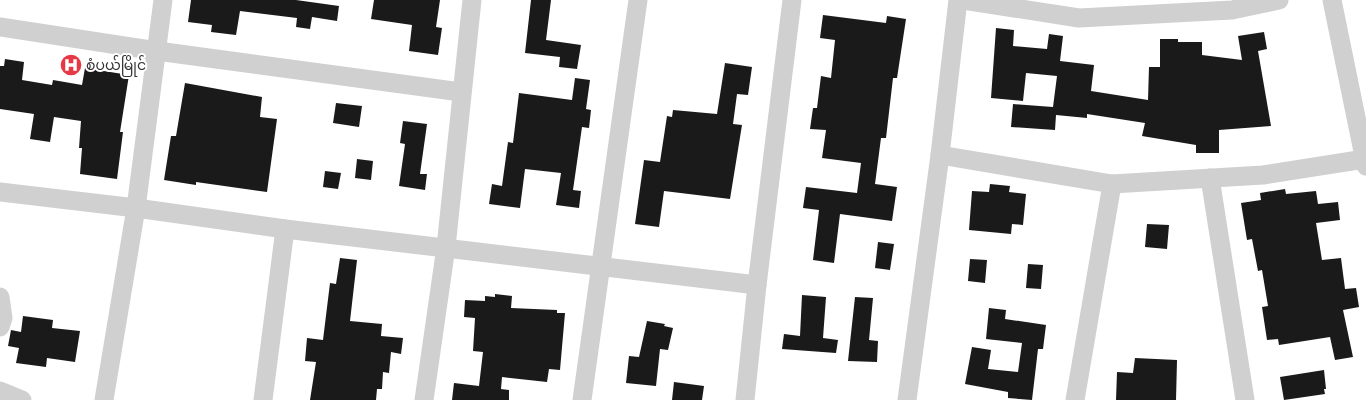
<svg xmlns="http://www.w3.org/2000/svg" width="1366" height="400" font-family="Raleway,'Noto Sans Myanmar',sans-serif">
	<rect width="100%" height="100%" fill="#fff"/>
	<g fill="#1a1a1a">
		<polygon points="191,0 296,0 339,6 337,21 312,17 310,29 296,27 297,18 240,11 236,35 211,32 212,25 188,22"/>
		<polygon points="374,0 440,0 436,27 442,28 438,55 409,51 412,25 371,19"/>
		<polygon points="531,0 551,0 546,40 581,45 577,69 559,67 560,57 525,53"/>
		<polygon points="823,15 886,23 887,16 906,19 897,78 893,78 886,138 881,138 875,184 897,187 892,221 840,214 834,263 813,260 819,210 803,208 806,187 857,193 861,163 822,158 826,130 810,129 813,108 817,108 821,76 831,78 835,40 820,38"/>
		<polygon points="996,28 1014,30 1013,46 1047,49 1049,34 1063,36 1060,61 1094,65 1091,91 1148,100 1149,67 1160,67 1160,39 1178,39 1178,42 1202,42 1202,55 1242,60 1238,36 1264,32 1267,49 1258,51 1271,126 1219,130 1219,153 1196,153 1196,145 1142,136 1145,123 1087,114 1087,118 1056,115 1055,130 1011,127 1013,104 1053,107 1057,76 1026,73 1023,101 991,98"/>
		<polygon points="5,59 24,62 22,80 52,85 53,80 82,85 85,68 129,75 120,132 123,132 117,179 80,174 82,148 79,148 81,121 54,117 50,142 30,139 34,114 0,109 0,66 4,66"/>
		<polygon points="725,63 752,67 748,95 737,94 733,124 742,125 730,199 664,191 659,227 635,224 644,160 660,162 667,116 672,117 673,110 717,114"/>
		<polygon points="575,78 590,80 586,109 591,110 589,128 582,127 573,190 581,191 579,208 556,205 561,173 525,169 520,208 489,204 492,184 502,186 508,142 513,143 519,93 572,100"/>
		<polygon points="185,83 262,97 260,117 277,119 267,192 196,182 196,185 164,180 171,136 176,136"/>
		<polygon points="336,103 362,106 359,127 333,123"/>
		<polygon points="403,121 427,124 420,174 427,174 425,190 399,186 405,144 400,143"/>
		<polygon points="357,159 373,161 371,180 355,178"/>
		<polygon points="325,171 341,173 338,189 323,187"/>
		<polygon points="990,184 1010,186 1009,192 1026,194 1023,225 1012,224 1011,234 969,230 972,191 989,192"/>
		<polygon points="1285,189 1286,194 1316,191 1318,204 1338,202 1340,220 1316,223 1322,260 1341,258 1345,289 1356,288 1359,307 1343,310 1353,357 1335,360 1330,337 1279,345 1278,339 1267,340 1262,307 1268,306 1262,270 1258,271 1252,239 1247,240 1241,203 1261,200 1260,193"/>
		<polygon points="1147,224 1169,225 1167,249 1145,247"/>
		<polygon points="878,242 894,244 890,270 875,268"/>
		<polygon points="340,258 357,260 350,321 382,324 381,336 403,338 401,354 391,352 389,373 383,372 382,389 377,389 376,400 310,400 316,362 305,361 307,338 323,340 330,283 336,284"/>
		<polygon points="970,259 987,260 985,283 968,281"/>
		<polygon points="1028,264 1043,265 1041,289 1026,288"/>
		<polygon points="495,294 512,296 511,308 557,310 557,313 565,313 560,370 549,369 547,382 502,377 501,389 509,390 509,400 452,400 454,383 479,386 483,352 473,351 475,318 464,317 465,300 485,301 485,296 495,297"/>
		<polygon points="802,295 826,297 823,338 838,340 836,353 782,349 784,334 800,336"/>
		<polygon points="855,297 873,298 869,340 878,341 877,362 848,361"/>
		<polygon points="989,308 1006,310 1005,319 1046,325 1043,349 1038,349 1032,400 1008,398 1008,392 965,384 972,347 991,350 988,369 1018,372 1022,343 986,339"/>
		<polygon points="23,316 53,320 52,328 80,331 75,362 47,358 46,367 16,363 19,348 8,346 11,330 21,332"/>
		<polygon points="647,321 665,324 664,326 673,328 668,350 660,349 656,386 626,383 629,356 639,357"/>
		<polygon points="1135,358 1177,360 1176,400 1116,400 1117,372 1133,373"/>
		<polygon points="1324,370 1326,389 1324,389 1325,394 1284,400 1280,377"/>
		<polygon points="674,382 704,386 702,400 672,400"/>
	</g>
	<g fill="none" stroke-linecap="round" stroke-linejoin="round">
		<g stroke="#d0d0d0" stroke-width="19">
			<polyline points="963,0 1079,18 1232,10 1279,0"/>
			<polyline points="1332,0 1366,166"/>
			<polyline points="0,27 157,51 461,92"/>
			<polyline points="940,155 1112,184 1263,175 1365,159"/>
			<polyline points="1210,178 1245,400"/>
			<polyline points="0,192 136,208 285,229 757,285"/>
			<polyline points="0,297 3,318 0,327"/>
			<polyline points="0,391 22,400"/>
			<polyline points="104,400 136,208 163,0"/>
			<polyline points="263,400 285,229"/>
			<polyline points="424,400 446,247 472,0"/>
			<polyline points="582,400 638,0"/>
			<polyline points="745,400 757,285 792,0"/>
			<polyline points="907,400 940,155 958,0"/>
			<polyline points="1075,400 1112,184"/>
		</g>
	</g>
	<defs>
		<g id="hospital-disc" transform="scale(1.15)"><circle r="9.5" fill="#e63946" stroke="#fff"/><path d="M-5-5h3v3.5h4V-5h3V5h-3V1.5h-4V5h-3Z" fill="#fff"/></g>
	</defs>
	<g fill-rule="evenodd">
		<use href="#hospital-disc" x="71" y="65"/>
	</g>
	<g text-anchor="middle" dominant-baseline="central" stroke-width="4" stroke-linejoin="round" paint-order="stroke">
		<g font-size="14" fill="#333" stroke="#fff" text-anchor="start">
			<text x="86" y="65">စံပယ်မြိုင်</text>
		</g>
	</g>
</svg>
